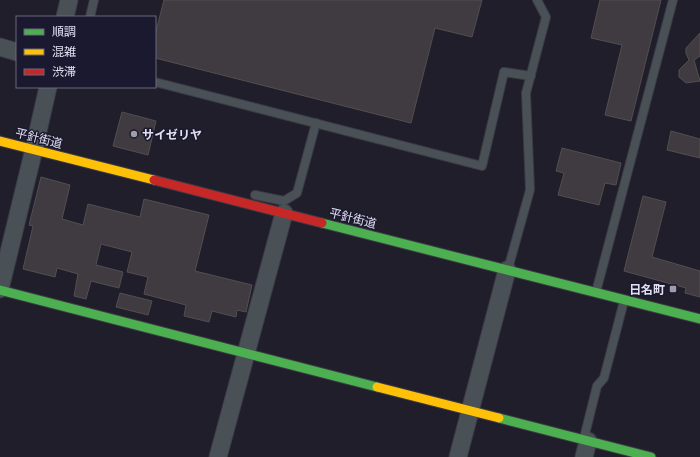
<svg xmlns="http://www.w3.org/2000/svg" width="700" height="457" font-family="'PT Sans Narrow','Noto Sans JP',sans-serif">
	<rect width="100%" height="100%" fill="#1f1e2a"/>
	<g fill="#403b40" stroke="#544e50">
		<polygon points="164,0 482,0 472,37 435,28 411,123 155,58 155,35"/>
		<polygon points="600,0 661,0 631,121 605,115 622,45 591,38"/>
		<polygon points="700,33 700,56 694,60 700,81 686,83 679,77 679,70 689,60 686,53 686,48"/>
		<polygon points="122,112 156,121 148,155 113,146"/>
		<polygon points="671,131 700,139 700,158 667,150"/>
		<polygon points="562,148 621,163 616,185 605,183 599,205 558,195 564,173 556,171"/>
		<polygon points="41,177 70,185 62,219 83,225 88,204 140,217 144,199 209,215 195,271 252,285 246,312 237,310 236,317 212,311 209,322 184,316 186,305 144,294 148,277 127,272 132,252 101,244 96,265 123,272 119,288 91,281 86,299 74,296 78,274 57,268 55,277 23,269 33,226 29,225"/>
		<polygon points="643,196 666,202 652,257 700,271 700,297 685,293 686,288 624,271"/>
		<polygon points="120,293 152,301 148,315 116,307"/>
	</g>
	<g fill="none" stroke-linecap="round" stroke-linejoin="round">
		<g stroke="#3b3a45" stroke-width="10">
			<g id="lane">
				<polyline points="90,17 94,0"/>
				<polyline points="155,82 482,166 504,72 531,76"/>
				<polyline points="255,195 284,201 297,193 316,123"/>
				<polyline points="508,269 530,190 526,93 546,17 537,0"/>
				<polyline points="596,292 673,0"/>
				<polyline points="584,438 597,386 604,378 624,301"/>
			</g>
		</g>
		<g stroke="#3b3a45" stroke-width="19">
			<g id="street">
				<polyline points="65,17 69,0"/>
				<polyline points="0,47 17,52"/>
				<polyline points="0,289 34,149 48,87"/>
				<polyline points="218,457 284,213"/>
				<polyline points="458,457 507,270"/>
				<polyline points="584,457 588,441"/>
			</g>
		</g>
		<g stroke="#3b3a45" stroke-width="11">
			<g id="fast">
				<polyline points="322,223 700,319"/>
				<polyline points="0,290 377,387"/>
				<polyline points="499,418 651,457"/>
			</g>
		</g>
		<g stroke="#3b3a45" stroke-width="11">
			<g id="slow">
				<polyline points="0,141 154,180"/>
				<polyline points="377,387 499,418"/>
			</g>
		</g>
		<g stroke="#3b3a45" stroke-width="11">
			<polyline id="jam" points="154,180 322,223"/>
		</g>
		<use href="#lane" stroke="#495156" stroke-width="8"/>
		<use href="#street" stroke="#495156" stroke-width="17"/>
		<use href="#fast" stroke="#4caf50" stroke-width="9"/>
		<use href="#slow" stroke="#ffc107" stroke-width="9"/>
		<use href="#jam" stroke="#c62828" stroke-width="9"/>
	</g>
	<g fill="#9d9cab" stroke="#1b192f" stroke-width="1.5">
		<circle cx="134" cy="134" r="4"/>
		<rect x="669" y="285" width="8" height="8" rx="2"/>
	</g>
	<g text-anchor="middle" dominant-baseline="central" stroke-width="3" stroke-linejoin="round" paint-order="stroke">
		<g font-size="12" font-weight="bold" fill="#e1e0f0" stroke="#1b192f" text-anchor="start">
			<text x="142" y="134">サイゼリヤ</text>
			<text x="665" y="289" text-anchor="end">日名町</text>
		</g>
		<g font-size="12" fill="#e1e0f0" stroke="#1b192f">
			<text transform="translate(39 138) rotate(14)">平針街道</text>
			<text transform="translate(353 218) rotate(14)">平針街道</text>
		</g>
	</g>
	<rect x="16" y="16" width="140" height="72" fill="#1b192f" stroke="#6a697c"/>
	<rect x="24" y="29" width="20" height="6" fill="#4caf50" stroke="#6a697c"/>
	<text x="52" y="36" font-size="12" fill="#e1e0f0">順調</text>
	<rect x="24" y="49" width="20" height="6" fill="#ffc107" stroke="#6a697c"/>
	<text x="52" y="56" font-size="12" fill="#e1e0f0">混雑</text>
	<rect x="24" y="69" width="20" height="6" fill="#c62828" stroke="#6a697c"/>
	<text x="52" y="76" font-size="12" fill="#e1e0f0">渋滞</text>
</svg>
